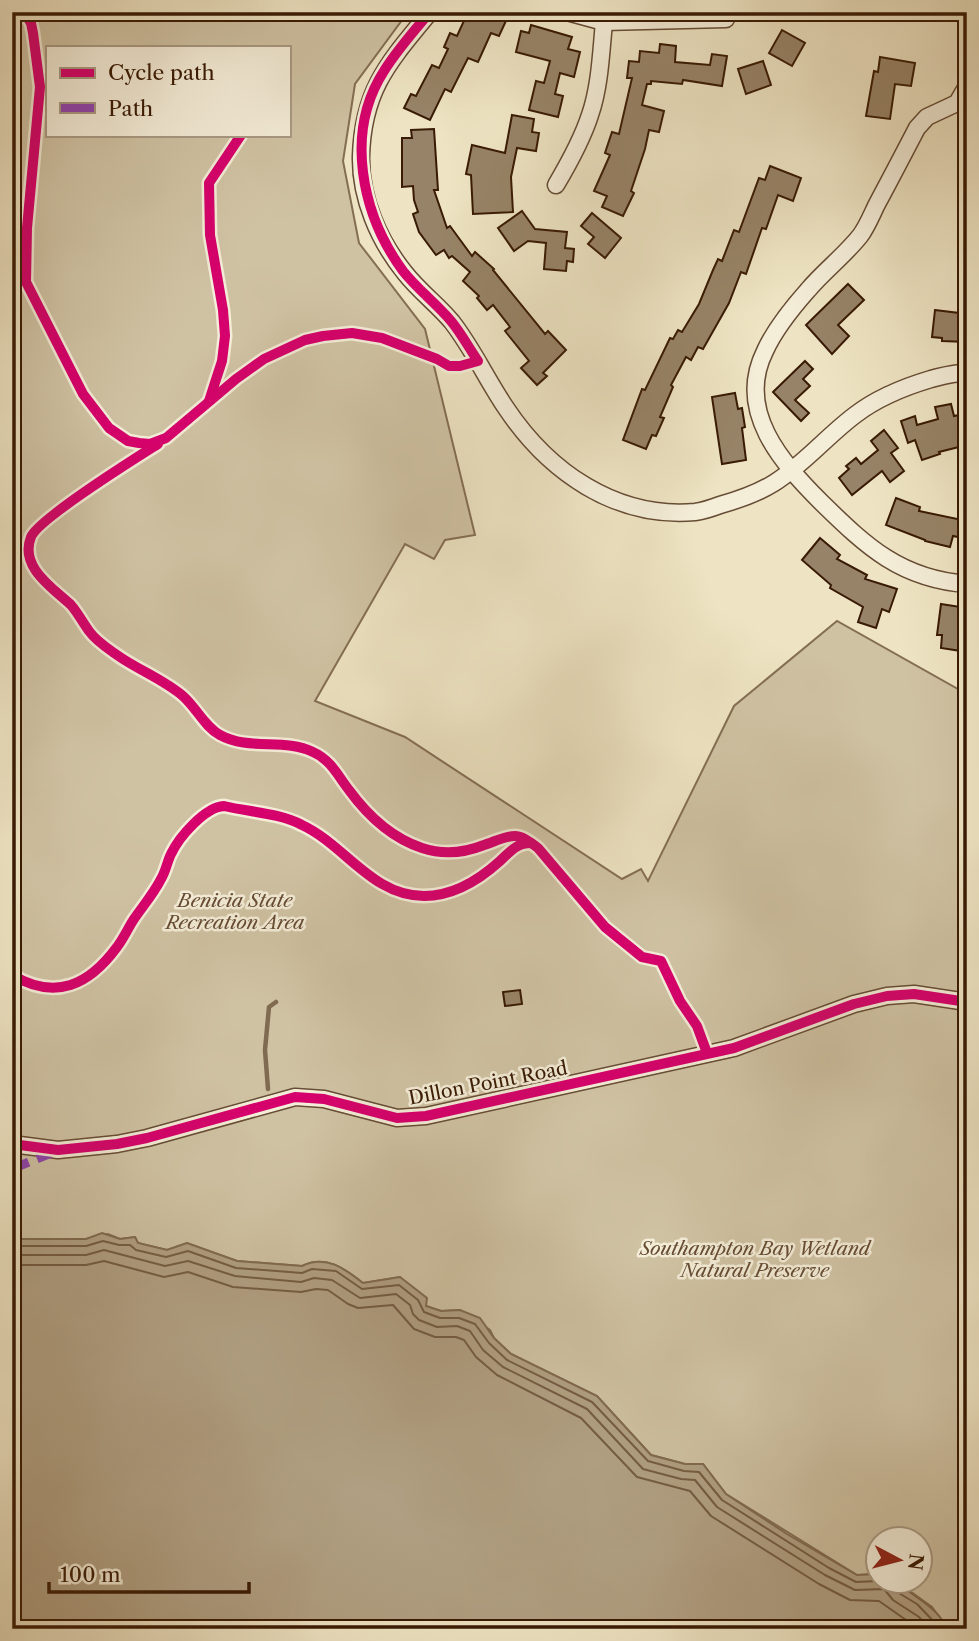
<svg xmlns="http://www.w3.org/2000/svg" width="979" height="1641" font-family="'Libre Caslon Text',serif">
	<rect width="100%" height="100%" fill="#eee4c3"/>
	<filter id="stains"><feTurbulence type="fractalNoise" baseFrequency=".00286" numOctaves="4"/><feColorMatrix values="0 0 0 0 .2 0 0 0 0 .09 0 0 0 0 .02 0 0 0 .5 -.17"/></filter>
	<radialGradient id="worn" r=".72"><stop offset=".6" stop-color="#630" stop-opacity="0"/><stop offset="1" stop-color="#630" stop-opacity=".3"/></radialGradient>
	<path fill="#cfc2a3" stroke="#846e54" stroke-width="2" fill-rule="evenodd" d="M12 12H408L355 84 343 161 359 243 425 329 475 535 445 540 434 559 405 544 315 701 405 737 622 879 641 869 648 881 734 706 837 621 958 689H967V1629L962 1624 941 1620 932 1607 900 1584V1582H920V1540H878L877 1574 857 1575 726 1494 703 1464H685L651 1455 597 1396 511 1354 494 1338 490 1330 460 1310 441 1311 426 1306 400 1277 363 1283C345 1269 326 1254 302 1266L237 1261 187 1243 167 1250 138 1243 135 1237 120 1239 108 1234 86 1239H12ZM47 47H289V135H47Z"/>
	<path fill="#b09f82" stroke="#806a50" stroke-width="2" d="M102 1233 120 1239 135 1237 138 1243 167 1250 187 1243 237 1261 302 1266C326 1254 345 1269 363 1283L400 1277 427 1298 426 1306 441 1311 460 1310 480 1318 494 1338 511 1354 597 1396 651 1455 685 1464H703L726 1494 787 1534 857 1575 877 1574 878 1582H900C905 1593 932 1603 942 1620L962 1624 967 1629H12V1239H86Z"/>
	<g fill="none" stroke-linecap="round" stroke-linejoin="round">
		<g stroke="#745c43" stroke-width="2">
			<polyline points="12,1246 86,1246 103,1241 119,1245 130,1245 136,1250 166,1257 188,1251 236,1268 302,1273 312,1269 336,1271 362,1289 399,1285 418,1300 424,1312 440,1318 459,1318 475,1324 489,1343 507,1360 592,1402 648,1461 684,1471 699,1472 722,1500 829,1568 856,1582 878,1581"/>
			<polyline points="12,1255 86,1255 104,1250 165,1266 188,1261 235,1276 301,1282 314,1278 332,1280 360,1298 396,1294 410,1305 413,1314 419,1320 437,1327 457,1326 470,1331 483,1350 503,1367 587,1409 643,1469 681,1479 695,1480 717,1507 825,1575 855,1590 884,1589 893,1600 919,1617 929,1629"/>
			<polyline points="12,1265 86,1265 104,1261 164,1277 188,1272 233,1287 301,1292 316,1289 328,1290 348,1304 358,1308 393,1305 414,1329 435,1337 456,1337 464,1340 476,1357 497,1375 581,1418 637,1477 690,1491 711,1516 819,1584 850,1600 879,1601 906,1620 914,1629"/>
			<polyline points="893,1582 897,1592 917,1604 938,1626 947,1629"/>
		</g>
		<polyline stroke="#806a50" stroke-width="4.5" points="268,1089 265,1050 269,1007 276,1002"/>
	</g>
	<g fill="#978367" stroke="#391a04" stroke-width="2">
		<polygon points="468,12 510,12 499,36 491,33 478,62 468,58 451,92 445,89 430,120 404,108 411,94 416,96 432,65 439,68 448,49 444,47 450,33 457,36"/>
		<polygon points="531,25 572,37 568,49 580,52 574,77 560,73 555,94 563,96 558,117 529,110 536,81 544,83 550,61 516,52 521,31 529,33"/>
		<polygon points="782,30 805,43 792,66 769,53"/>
		<polygon points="660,44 676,46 675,62 710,65 712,54 727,56 722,86 683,80 682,84 651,81 651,84 647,84 642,105 664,111 659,132 649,130 645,149 631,191 634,193 623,216 602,207 607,196 594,191 610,155 605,153 612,132 619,134 632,78 627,78 629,61 639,62 640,51 659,53"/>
		<polygon points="880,57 915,63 911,86 895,84 890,119 866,116 874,71 878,72"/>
		<polygon points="763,61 771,85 746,94 738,69"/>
		<polygon points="512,115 534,119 532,132 539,133 536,151 517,148 511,177 513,212 473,214 471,175 466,174 472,145 505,153"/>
		<polygon points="434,129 438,190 434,190 447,228 450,226 472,256 475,252 494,269 493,270 545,334 548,331 566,350 543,373 547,376 537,385 521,368 529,361 505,331 510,327 493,305 487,310 477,298 479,296 463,281 470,272 452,256 449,258 444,250 436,255 419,232 413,214 418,212 414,200 413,186 402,187 402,138 412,138 411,130"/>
		<polygon points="770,166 801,178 793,201 778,195 766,229 762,228 746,274 741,272 729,303 703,349 698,347 691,360 686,357 671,385 673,387 660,417 664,418 656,436 652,435 646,449 623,440 642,389 645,390 670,338 673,339 678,330 682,332 699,304 713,270 718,259 722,261 734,230 739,232 759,178 765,180"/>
		<polygon points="522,211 535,229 567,232 565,248 574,249 573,262 567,261 566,271 544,269 546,243 528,241 514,251 498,228"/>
		<polygon points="592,213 621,238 605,258 588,244 594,237 581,226"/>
		<polygon points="848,284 864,300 838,325 849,336 832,354 806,325"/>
		<polygon points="935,310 967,314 967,342 942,341 942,338 932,337"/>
		<polygon points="805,361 813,369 803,379 810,386 795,400 809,413 801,421 773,392"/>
		<polygon points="735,393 738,409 742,408 745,427 742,428 746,460 722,464 712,397"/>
		<polygon points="951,404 954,416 964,414 967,445 939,452 940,454 922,460 915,440 908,443 901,421 915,416 917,425 938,419 935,407"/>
		<polygon points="884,430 898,448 891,453 904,471 890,482 882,471 852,495 839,478 849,469 846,466 856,458 861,464 878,450 871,441"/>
		<polygon points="896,498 920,507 919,511 967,521 967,539 953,536 950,547 925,541 925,540 886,525"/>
		<polygon points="820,538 840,555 837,559 867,575 865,579 897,589 889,612 882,609 876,628 858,622 863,607 830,588 831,585 802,560"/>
		<polygon points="941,604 967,608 961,651 941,648 942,635 937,635"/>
		<polygon points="520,990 522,1004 505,1006 503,992"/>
	</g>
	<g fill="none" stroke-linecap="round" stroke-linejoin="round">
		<g stroke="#664c34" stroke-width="19">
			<g id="minor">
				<path d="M430 12C389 62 363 89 361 156 360 198 379 241 405 273 419 291 438 305 452 322 473 349 487 380 506 408 548 471 615 519 695 512 703 511 712 508 720 505 738 500 758 493 774 483 803 465 827 436 855 415 877 398 904 387 931 379 943 376 954 372 967 373"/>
				<polyline points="567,12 604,22 726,19"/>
				<path d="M967 86 957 103 927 117 917 128C904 153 891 178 877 204 872 214 867 227 860 236 844 256 824 271 808 290 792 308 775 329 765 351 735 411 782 463 822 503 867 547 901 579 967 584"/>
				<path d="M556 185C569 163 582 140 590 115 600 86 601 53 604 22"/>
				<polyline points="12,1144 58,1150 117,1144 147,1138 295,1097 324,1099 397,1118 426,1116 734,1048 854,1004 887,996 914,994 967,1002"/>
			</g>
		</g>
		<use href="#minor" stroke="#f4edd8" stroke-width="16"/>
		<polyline stroke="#8e44ad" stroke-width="9" stroke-dasharray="18 9" stroke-linecap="butt" points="12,1169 51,1153"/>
		<g stroke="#f4edd8" stroke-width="15">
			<g id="cycleway">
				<path d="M24 12 31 23 33 33 40 87 27 228 26 282 83 394 109 428 128 441 139 443 150 444 166 438 236 379 264 359 305 340 323 336 352 333 382 338 437 359 449 366H460L478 361C469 348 461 333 451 321 436 303 417 289 403 271 362 215 344 133 384 71 397 50 414 31 430 12"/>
				<polyline points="209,401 222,361 225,336 223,310 210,235 209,183 241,135"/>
				<path d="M158 444C136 458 38 519 31 537 19 567 53 588 71 605 78 613 83 623 89 631 96 641 107 648 117 655 138 670 165 680 184 697 197 709 205 727 220 735 249 751 284 738 313 752 331 760 338 776 349 790 368 816 392 838 422 848 443 855 464 853 484 845 494 842 504 836 515 836 523 836 531 843 538 848L605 927 642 957 661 961 680 1001 697 1026 707 1053"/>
				<path d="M12 975C56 1001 89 985 117 947 124 938 128 928 134 919 143 906 154 893 161 879 166 871 167 862 171 854 179 837 205 807 224 806 249 812 279 813 302 825 345 845 372 896 424 896 453 896 479 880 500 861 510 852 516 843 531 843"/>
				<polyline points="12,1144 58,1150 117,1144 147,1138 295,1097 324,1099 397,1118 426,1116 734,1048 854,1004 887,996 914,994 967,1002"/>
			</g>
		</g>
		<use href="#cycleway" stroke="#d6006c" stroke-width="10"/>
	</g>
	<g text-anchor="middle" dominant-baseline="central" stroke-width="5" stroke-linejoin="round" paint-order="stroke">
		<g font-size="19" font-style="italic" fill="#664c34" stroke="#f4edd8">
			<text x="235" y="900">Benicia State<tspan x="235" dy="22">Recreation Area</tspan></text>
			<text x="755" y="1248">Southampton Bay Wetland<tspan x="755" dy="22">Natural Preserve</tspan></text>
		</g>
		<g font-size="19" fill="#391a04" stroke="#f4edd8">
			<text transform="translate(488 1083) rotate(-11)">Dillon Point Road</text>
		</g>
	</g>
	<rect width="979" height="1641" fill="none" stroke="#eee4c3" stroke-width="42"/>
	<rect x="14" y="14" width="951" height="1613" fill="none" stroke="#391a04" stroke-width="3.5"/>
	<rect x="21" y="21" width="937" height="1599" fill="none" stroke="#391a04" stroke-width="2"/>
	<rect x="46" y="46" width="245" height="91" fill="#f4edd8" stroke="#a99983" stroke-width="2"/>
	<rect x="60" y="68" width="35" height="10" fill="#d6006c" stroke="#a99983" stroke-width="2"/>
	<text x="108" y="80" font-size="21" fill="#391a04">Cycle path</text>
	<rect x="60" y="103" width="35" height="10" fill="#8e44ad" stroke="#a99983" stroke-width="2"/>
	<text x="108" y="116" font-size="21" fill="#391a04">Path</text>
	<g transform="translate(899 1560) rotate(97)"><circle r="33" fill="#f4edd8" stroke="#a99983" stroke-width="2"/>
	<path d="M0-5L12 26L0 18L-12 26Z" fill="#8f2418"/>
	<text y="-10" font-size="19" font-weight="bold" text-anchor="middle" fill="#391a04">N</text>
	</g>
	<path d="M49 1582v10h200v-10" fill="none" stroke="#391a04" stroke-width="3.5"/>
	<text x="60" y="1582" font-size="21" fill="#391a04" stroke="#f4edd8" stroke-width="5" paint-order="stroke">100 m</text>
	<rect width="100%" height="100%" filter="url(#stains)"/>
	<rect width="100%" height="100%" fill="url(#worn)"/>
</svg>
